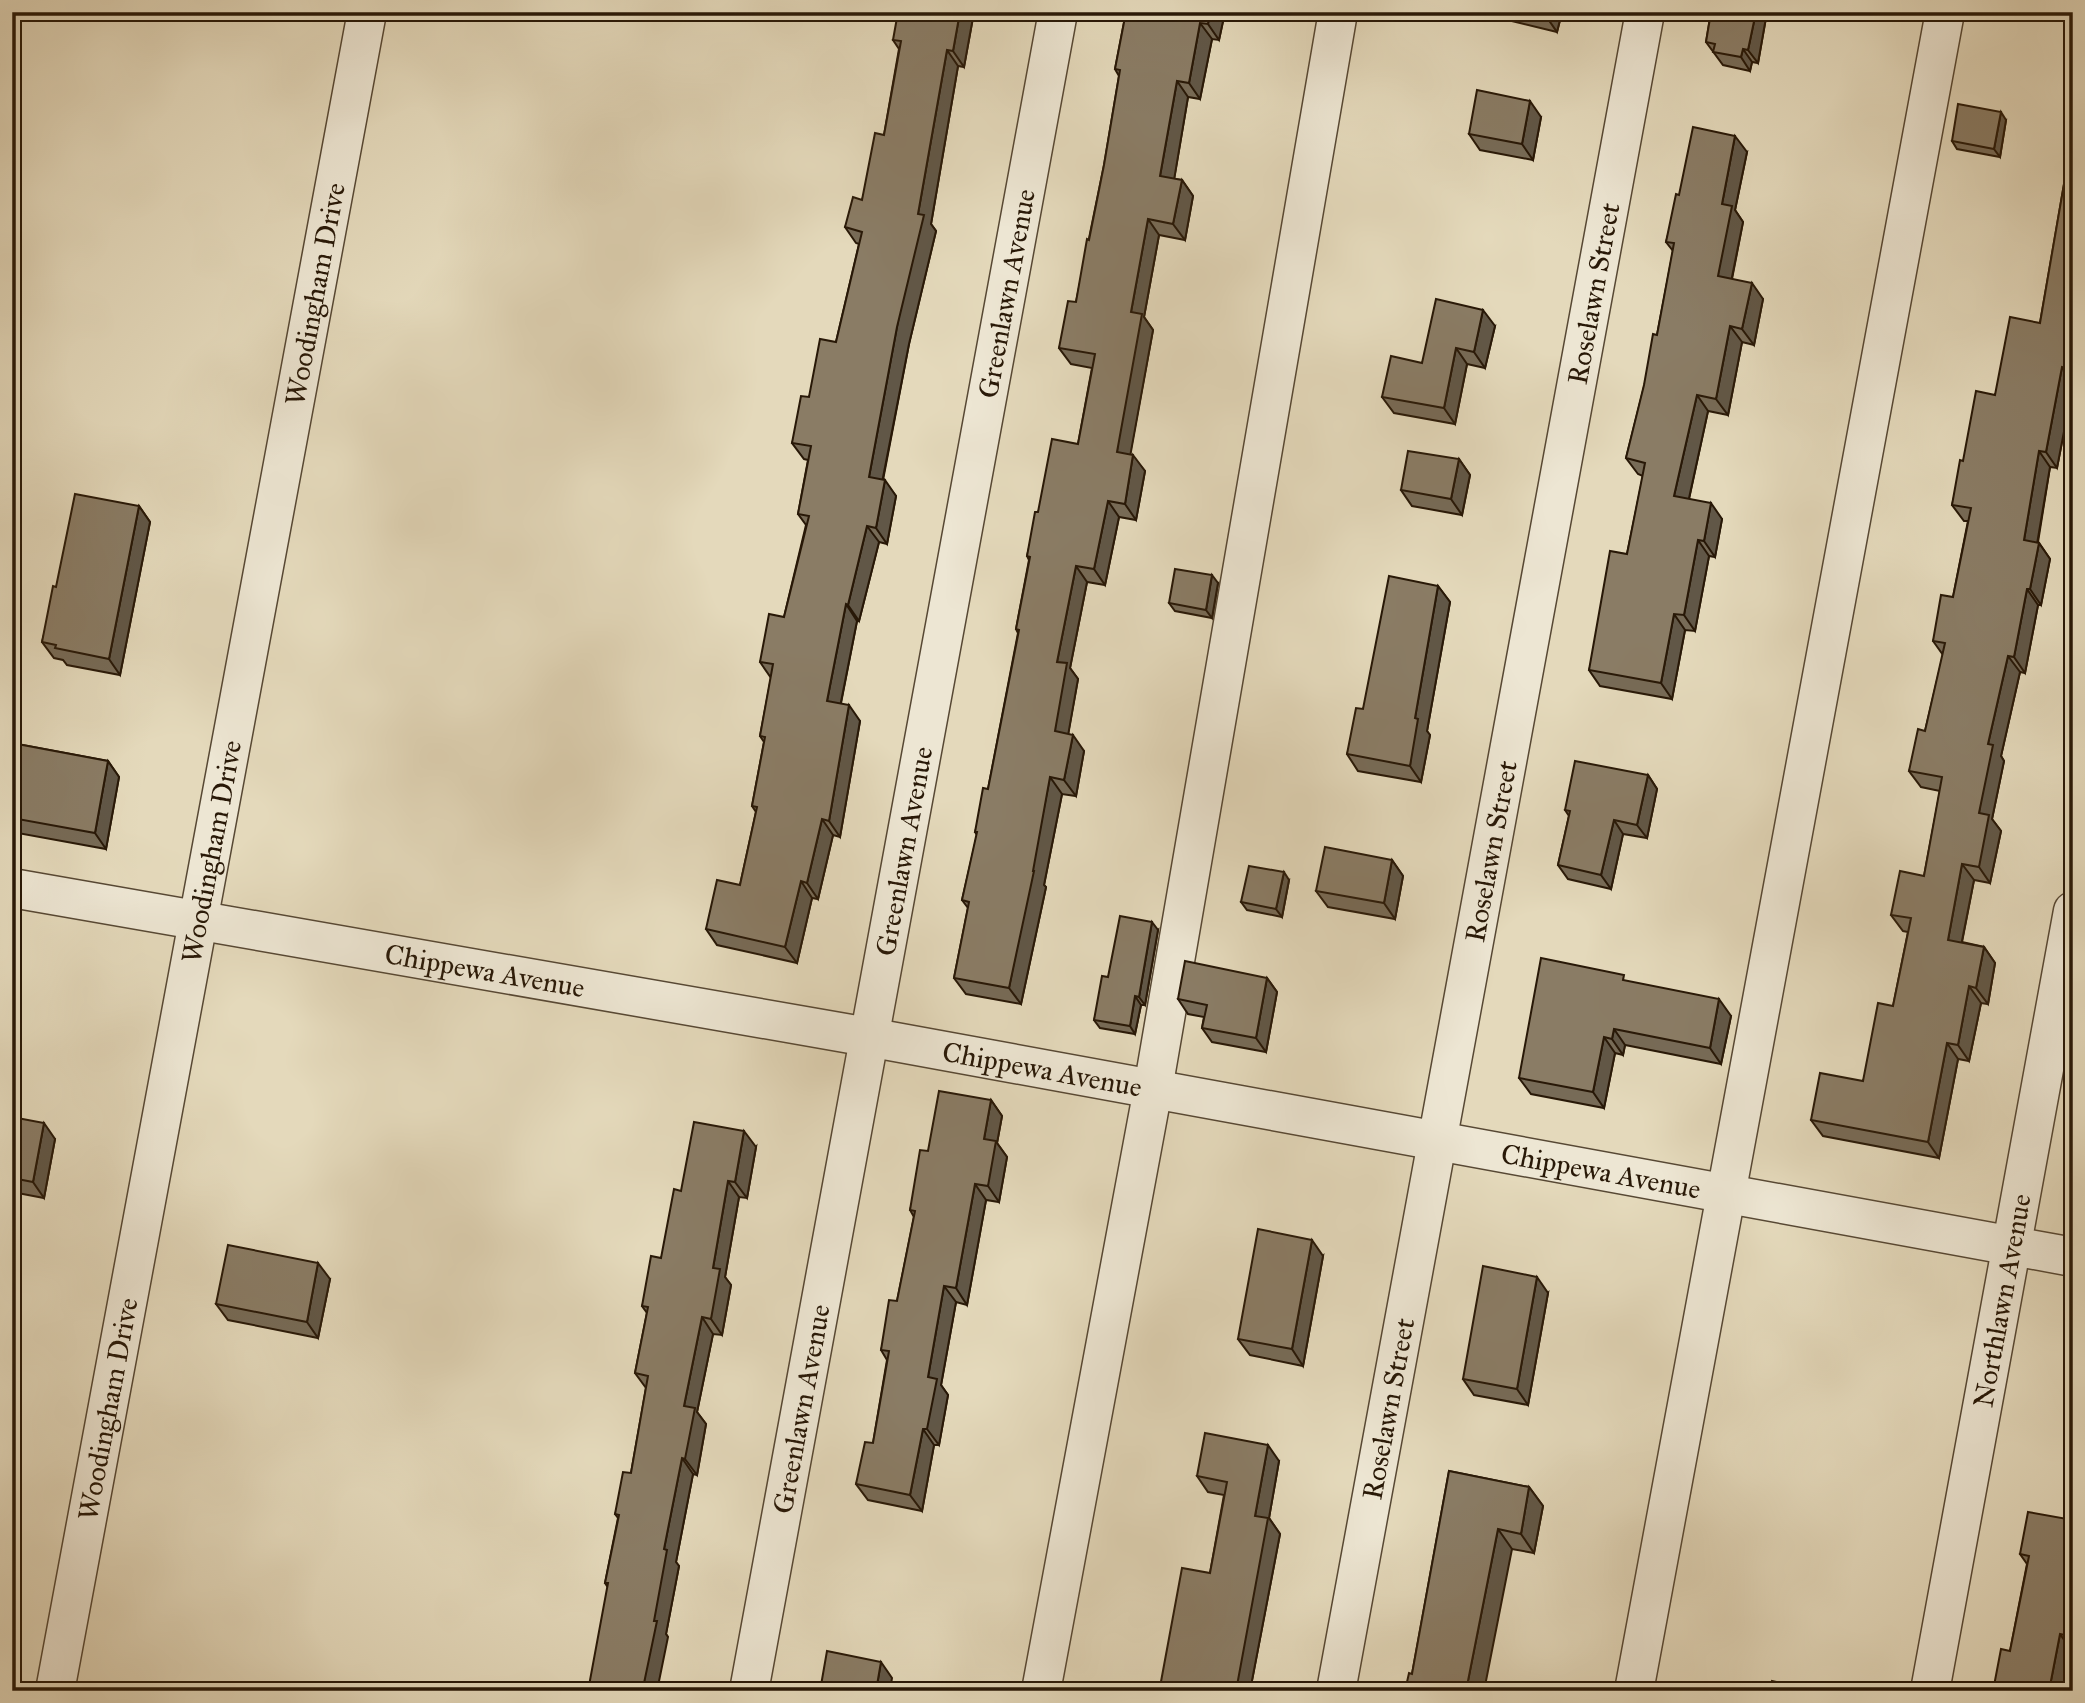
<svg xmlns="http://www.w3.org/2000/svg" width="2085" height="1703" font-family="'IM FELL Great Primer',serif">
	<rect width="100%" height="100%" fill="#e4d9bb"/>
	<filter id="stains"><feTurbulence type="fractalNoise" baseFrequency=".00286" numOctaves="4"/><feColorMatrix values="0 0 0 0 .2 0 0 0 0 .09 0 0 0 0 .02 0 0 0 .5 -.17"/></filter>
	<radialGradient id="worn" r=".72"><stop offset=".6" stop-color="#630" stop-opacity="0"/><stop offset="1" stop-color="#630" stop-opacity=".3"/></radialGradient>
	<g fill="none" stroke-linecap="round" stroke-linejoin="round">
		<g stroke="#574834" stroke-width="41">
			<g id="minor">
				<path id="s1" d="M12 888 868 1037 2073 1257"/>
				<path id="s2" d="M55 1691 367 12"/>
				<path id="s3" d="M749 1691 1058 12"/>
				<polyline points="1041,1691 1153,1089 1338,12"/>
				<path id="s4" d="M1336 1691 1645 12"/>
				<polyline points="1634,1691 1945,12"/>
				<path id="s5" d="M1930 1691 2073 911"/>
			</g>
		</g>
		<use href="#minor" stroke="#ede6d3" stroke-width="38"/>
	</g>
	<g fill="#776b57" stroke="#281807" stroke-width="2">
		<polygon points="974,12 964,67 958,66 931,224 936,231 909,344 883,480 896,496 887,544 879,542 859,621 857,621 841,703 860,721 840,837 833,835 818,899 812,898 797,963 717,945 706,929 740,885 756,812 752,806 764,742 760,736 771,678 760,662 784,617 806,525 798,514 808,460 804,459 792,443 809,397 836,342 859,244 856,243 845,227 862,200 884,135 899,49 893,40"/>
		<polygon points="1126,12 1225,12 1219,40 1212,39 1200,99 1188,97 1174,179 1182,180 1193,196 1185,240 1159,235 1144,317 1153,330 1130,454 1145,471 1136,520 1119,517 1105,585 1087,582 1070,668 1078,679 1068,734 1084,751 1076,796 1062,794 1044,885 1046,887 1021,1004 966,994 954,978 968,908 962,900 977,835 975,832 988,789 1018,633 1016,629 1029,560 1027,556 1038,512 1078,444 1092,368 1071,364 1059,348 1076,302 1104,165 1119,76 1115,69"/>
		<polygon points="1502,12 1562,12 1557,32 1508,20"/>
		<polygon points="1711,12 1767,12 1758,63 1752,62 1750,71 1723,65 1706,42"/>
		<polygon points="1541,117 1533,160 1480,150 1469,134"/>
		<polygon points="2006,120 2000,157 1957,149 1952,141"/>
		<polygon points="2073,132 2073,385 2057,468 2050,467 2038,542 2039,543 2050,559 2041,605 2038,605 2025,673 2020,672 2001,756 2004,761 1992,819 2001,831 1990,883 1974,880 1962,942 1984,947 1995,963 1988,1004 1981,1003 1969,1061 1958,1059 1939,1158 1823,1136 1811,1120 1863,1081 1893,1006 1908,932 1903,931 1891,915 1924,876 1940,791 1921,787 1909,771 1925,731 1943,655 1933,641 1953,597 1968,521 1964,521 1952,505 1963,461 1995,395 2040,323"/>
		<polygon points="1747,152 1735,210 1743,222 1732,279 1763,299 1754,345 1742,342 1728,415 1708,411 1689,499 1722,519 1715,557 1709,556 1695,631 1685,630 1672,699 1600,686 1589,670 1627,554 1643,476 1638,474 1626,458 1657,335 1673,251 1666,242 1679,195"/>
		<polygon points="1495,326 1485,368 1467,364 1455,424 1394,413 1382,397 1422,363"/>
		<polygon points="1459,459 1470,475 1462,515 1412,506 1401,490"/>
		<polygon points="139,506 150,522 120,675 67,665 63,660 54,658 42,642 56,587"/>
		<polygon points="1218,583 1212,618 1175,611 1169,603"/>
		<polygon points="1438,586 1450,602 1427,731 1430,735 1421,782 1358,771 1347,754 1363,709"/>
		<polygon points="12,743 108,761 119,777 106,849 12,832"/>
		<polygon points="1648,775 1657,789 1647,838 1623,834 1611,889 1568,879 1558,865 1569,816 1565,810"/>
		<polygon points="1392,860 1403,876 1395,919 1328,907 1316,891"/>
		<polygon points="1289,880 1282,917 1247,910 1241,902"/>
		<polygon points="1158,930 1145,1005 1141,1005 1135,1034 1100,1028 1094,1020 1108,977"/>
		<polygon points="1267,978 1277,992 1266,1052 1212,1042 1202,1028 1204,1017 1188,1014 1178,999"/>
		<polygon points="1629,982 1731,1016 1721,1064 1625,1045 1623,1055 1615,1053 1604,1108 1531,1094 1519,1078"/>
		<polygon points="991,1100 1002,1116 997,1143 1007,1157 999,1202 986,1200 967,1305 956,1302 941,1385 948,1395 939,1445 934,1445 922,1511 868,1500 856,1484 873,1443 887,1360 881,1350 897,1301 914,1217 910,1210 928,1151"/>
		<polygon points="12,1117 55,1139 44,1198 12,1192"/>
		<polygon points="756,1147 747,1198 739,1197 725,1277 731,1285 722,1335 713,1334 697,1412 706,1424 697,1475 693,1474 676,1562 679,1566 666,1634 668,1637 607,1586 605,1583 618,1518 615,1514 631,1473 646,1388 635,1373 647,1313 642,1306 661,1258"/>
		<polygon points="1323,1256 1303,1366 1250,1355 1238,1339"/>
		<polygon points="330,1279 318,1338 228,1320 216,1304"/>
		<polygon points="1548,1293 1528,1405 1474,1395 1463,1379"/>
		<polygon points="1279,1461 1269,1518 1280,1534 1250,1691 1163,1691 1160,1687 1210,1573 1224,1495 1208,1492 1197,1476"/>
		<polygon points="1449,1471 1529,1487 1543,1506 1534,1553 1512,1549 1412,1674"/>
		<polygon points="2073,1520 2073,1651 2010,1651 2027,1564 2020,1554"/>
	</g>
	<g fill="#615747" stroke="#281807" stroke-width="2">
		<polygon points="960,12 974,12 964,67 953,51"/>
		<polygon points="1210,12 1225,12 1219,40 1208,24"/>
		<polygon points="1547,12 1562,12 1557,32 1546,16"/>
		<polygon points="1756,12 1767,12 1758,63 1748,50"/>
		<polygon points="1200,23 1212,39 1200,99 1189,83"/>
		<polygon points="1743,49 1752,62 1750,71 1741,57"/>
		<polygon points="947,50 958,66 931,224 936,231 909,344 880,493 869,477 918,214"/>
		<polygon points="1177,81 1188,97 1172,192 1160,176"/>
		<polygon points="1530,101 1541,117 1533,160 1522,144"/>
		<polygon points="2001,112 2006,120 2000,157 1994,149"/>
		<polygon points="1735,136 1747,152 1735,210 1743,222 1729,292 1718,276 1722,204"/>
		<polygon points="1182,180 1193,196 1185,240 1173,224"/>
		<polygon points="1148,219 1159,235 1144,317 1153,330 1128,468 1117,452 1131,312"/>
		<polygon points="1752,283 1763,299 1754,345 1742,329"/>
		<polygon points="1483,310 1495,326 1485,368 1474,352"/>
		<polygon points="1730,326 1742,342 1728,415 1716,399"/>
		<polygon points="1456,348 1467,364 1455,424 1444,408"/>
		<polygon points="2062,367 2073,383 2073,385 2057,468 2046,452"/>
		<polygon points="1697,395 1708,411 1686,512 1674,496"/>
		<polygon points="2039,451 2050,467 2035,556 2024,540"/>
		<polygon points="1133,455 1145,471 1136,520 1125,504"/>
		<polygon points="1459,459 1470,475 1462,515 1451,499"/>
		<polygon points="885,480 896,496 887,544 876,528"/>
		<polygon points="1108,501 1119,517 1105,585 1094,569"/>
		<polygon points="1711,503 1722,519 1715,557 1704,541"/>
		<polygon points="139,506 150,522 120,675 109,659"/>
		<polygon points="867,526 879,542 859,621 848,605"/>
		<polygon points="1698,540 1709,556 1695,631 1684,615"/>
		<polygon points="2039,543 2050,559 2041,605 2030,589"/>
		<polygon points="1076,566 1087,582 1070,668 1078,679 1066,747 1055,731 1057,662"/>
		<polygon points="1212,575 1218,583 1212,618 1206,610"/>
		<polygon points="1438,586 1450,602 1427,731 1430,735 1421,782 1410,766 1415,718"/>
		<polygon points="2027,589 2038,605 2025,673 2014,657"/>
		<polygon points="846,604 857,621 838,717 827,701"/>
		<polygon points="1674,614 1685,630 1672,699 1661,683"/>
		<polygon points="2008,656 2020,672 2001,756 2004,761 1992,819 2001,831 1990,883 1979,867 1979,813 1988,744"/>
		<polygon points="849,705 860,721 840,837 829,821"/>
		<polygon points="1073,735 1084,751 1076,796 1064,780"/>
		<polygon points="108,761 119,777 106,849 95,833"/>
		<polygon points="1648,775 1657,789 1647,838 1637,825"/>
		<polygon points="1050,777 1062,794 1044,885 1046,887 1021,1004 1009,988"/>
		<polygon points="822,819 833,835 818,899 807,883"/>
		<polygon points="1614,820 1623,834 1611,889 1601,875"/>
		<polygon points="1392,860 1403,876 1395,919 1384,903"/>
		<polygon points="1962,864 1974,880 1959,956 1948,940"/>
		<polygon points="1284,872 1289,880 1282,917 1276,909"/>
		<polygon points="801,881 812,898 797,963 785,947"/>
		<polygon points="1152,922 1158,930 1145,1005 1139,997"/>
		<polygon points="1984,947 1995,963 1988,1004 1976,988"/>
		<polygon points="1267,978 1277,992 1266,1052 1256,1038"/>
		<polygon points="1969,986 1981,1003 1969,1061 1958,1045"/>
		<polygon points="1135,996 1141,1005 1135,1034 1130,1026"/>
		<polygon points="1719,999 1731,1016 1721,1064 1710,1048"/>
		<polygon points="1614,1029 1625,1045 1623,1055 1612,1039"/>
		<polygon points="1604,1037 1615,1053 1604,1108 1593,1092"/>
		<polygon points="1947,1043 1958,1059 1939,1158 1928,1142"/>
		<polygon points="991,1100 1002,1116 997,1143 1007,1157 999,1202 988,1186 984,1139"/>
		<polygon points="44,1123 55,1139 44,1198 33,1182"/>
		<polygon points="744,1131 756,1147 747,1198 735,1182"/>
		<polygon points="728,1181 739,1197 725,1277 731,1285 722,1335 711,1319 713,1268"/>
		<polygon points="975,1184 986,1200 967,1305 956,1288"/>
		<polygon points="1312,1240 1323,1256 1303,1366 1292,1349"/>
		<polygon points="318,1263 330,1279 318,1338 307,1322"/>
		<polygon points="1537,1277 1548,1293 1528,1405 1517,1389"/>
		<polygon points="944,1286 956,1302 941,1385 948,1395 939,1445 927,1429 928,1377"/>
		<polygon points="702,1317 713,1334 697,1412 706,1424 697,1475 685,1459 684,1406"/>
		<polygon points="923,1429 934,1445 922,1511 910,1495"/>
		<polygon points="1268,1445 1279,1461 1269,1518 1280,1534 1250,1691 1236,1691 1255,1516"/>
		<polygon points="682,1458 693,1474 676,1562 679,1566 666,1634 668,1637 657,1691 644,1691 643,1688 664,1549"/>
		<polygon points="1529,1487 1543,1506 1534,1553 1521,1534"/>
		<polygon points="1498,1529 1512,1549 1484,1691 1466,1691"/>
		<polygon points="2073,1570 2073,1597 2069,1591"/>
		<polygon points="2073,1616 2073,1641 2069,1636"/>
		<polygon points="2060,1634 2071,1650 2063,1691 2049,1691"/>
		<polygon points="881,1662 892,1678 890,1691 876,1691"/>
	</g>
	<g fill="#8a7c65" stroke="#281807" stroke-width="2">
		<polygon points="898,12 960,12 953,51 947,50 918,214 924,215 897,327 869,477 885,480 876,528 867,526 848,605 846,604 827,701 849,705 829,821 822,819 807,883 801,881 785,947 706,929 717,880 740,885 757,807 752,806 765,737 760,736 773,664 760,662 769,614 784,617 809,516 798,514 811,446 792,443 801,396 809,397 820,339 836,342 862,232 845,227 853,197 862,200 875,133 884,135 901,41 893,40"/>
		<polygon points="1126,12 1210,12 1208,24 1200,23 1189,83 1177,81 1160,176 1182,180 1173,224 1148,219 1131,312 1142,314 1117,452 1133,455 1125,504 1108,501 1094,569 1076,566 1057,662 1067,663 1055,731 1073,735 1064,780 1050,777 1033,871 1034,871 1009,988 954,978 969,902 962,900 977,832 975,832 983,788 988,789 1019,630 1016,629 1030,557 1027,556 1035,512 1038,512 1052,439 1078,444 1095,354 1059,348 1068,301 1076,302 1087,239 1089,240 1104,165 1120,70 1115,69"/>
		<polygon points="1530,12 1547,12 1546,16"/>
		<polygon points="1711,12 1756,12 1748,50 1743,49 1741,57 1713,52 1715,44 1706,42"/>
		<polygon points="1477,90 1530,101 1522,144 1469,134"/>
		<polygon points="1958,104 2001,112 1994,149 1952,141"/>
		<polygon points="1693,127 1735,136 1722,204 1732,206 1718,276 1752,283 1742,329 1730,326 1716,399 1697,395 1674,496 1711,503 1704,541 1698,540 1684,615 1674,614 1661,683 1589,670 1610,551 1627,554 1645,463 1626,458 1644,385 1653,334 1657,335 1674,243 1666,242 1676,194 1679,195"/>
		<polygon points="2073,132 2073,370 2062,367 2046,452 2039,451 2024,540 2039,543 2030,589 2027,589 2014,657 2008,656 1988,744 1993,745 1979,813 1989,815 1979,867 1962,864 1948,940 1984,947 1976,988 1969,986 1958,1045 1947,1043 1928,1142 1811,1120 1820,1073 1863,1081 1878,1003 1893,1006 1911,918 1891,915 1900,871 1924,876 1942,777 1909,771 1918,729 1925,731 1945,643 1933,641 1941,595 1953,597 1971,508 1952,505 1960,460 1963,461 1976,391 1995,395 2010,317 2040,323"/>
		<polygon points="1436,299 1483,310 1474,352 1456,348 1444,408 1382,397 1391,356 1422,363"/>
		<polygon points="1408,451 1459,459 1451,499 1401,490"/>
		<polygon points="75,494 139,506 109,659 55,648 56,645 42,642 53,586 56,587"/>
		<polygon points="1175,569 1212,575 1206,610 1169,603"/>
		<polygon points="1389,576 1438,586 1415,718 1418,719 1410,766 1347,754 1356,708 1363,709"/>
		<polygon points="12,743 108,761 95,833 12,818"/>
		<polygon points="1575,761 1648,775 1637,825 1614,820 1601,875 1558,865 1570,811 1565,810"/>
		<polygon points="1325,847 1392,860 1384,903 1316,891"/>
		<polygon points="1249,866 1284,872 1276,909 1241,902"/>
		<polygon points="1120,916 1152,922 1139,997 1135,996 1130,1026 1094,1020 1102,976 1108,977"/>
		<polygon points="1541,958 1624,975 1623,980 1719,999 1710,1048 1614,1029 1612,1039 1604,1037 1593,1092 1519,1078"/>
		<polygon points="1185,961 1267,978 1256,1038 1202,1028 1207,1005 1178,999"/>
		<polygon points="939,1091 991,1100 984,1139 996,1141 988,1186 975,1184 956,1288 944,1286 928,1377 937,1379 927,1429 923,1429 910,1495 856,1484 865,1442 873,1443 889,1351 881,1350 889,1300 897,1301 915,1211 910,1210 920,1150 928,1151"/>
		<polygon points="12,1117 44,1123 33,1182 12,1178"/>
		<polygon points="694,1122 744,1131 735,1182 728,1181 713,1268 720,1269 711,1319 702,1317 684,1406 695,1408 685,1459 682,1458 664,1549 667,1550 654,1621 657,1621 643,1688 645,1688 644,1691 588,1691 608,1583 605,1583 619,1515 615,1514 623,1472 631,1473 648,1376 635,1373 648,1307 642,1306 651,1256 661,1258 674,1189 681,1191"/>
		<polygon points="1258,1229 1312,1240 1292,1349 1238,1339"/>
		<polygon points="228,1245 318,1263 307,1322 216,1304"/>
		<polygon points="1483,1266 1537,1277 1517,1389 1463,1379"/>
		<polygon points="1205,1433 1268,1445 1255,1516 1268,1518 1236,1691 1181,1691 1160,1687 1182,1568 1210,1573 1227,1482 1197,1476"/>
		<polygon points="1449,1471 1529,1487 1521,1534 1498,1529 1466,1691 1405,1691 1409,1673 1412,1674"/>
		<polygon points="2028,1512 2073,1520 2073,1570 2069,1591 2073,1592 2073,1616 2069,1636 2060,1634 2049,1691 1993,1691 2001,1649 2010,1651 2029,1556 2020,1554"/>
		<polygon points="827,1651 881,1662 876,1691 820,1691"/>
		<polygon points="1772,1681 1820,1691 1770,1691"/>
	</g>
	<g text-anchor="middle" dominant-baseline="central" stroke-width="5" stroke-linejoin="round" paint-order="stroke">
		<g font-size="28" fill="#281807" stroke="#ede6d3">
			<text stroke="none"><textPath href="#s2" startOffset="1421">Woodingham Drive</textPath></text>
			<text stroke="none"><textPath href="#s3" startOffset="1421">Greenlawn Avenue</textPath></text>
			<text stroke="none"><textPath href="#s4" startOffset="1421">Roselawn Street</textPath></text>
			<text stroke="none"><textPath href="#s2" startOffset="854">Woodingham Drive</textPath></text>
			<text stroke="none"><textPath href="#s3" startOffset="854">Greenlawn Avenue</textPath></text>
			<text stroke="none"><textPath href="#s4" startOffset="854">Roselawn Street</textPath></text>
			<text stroke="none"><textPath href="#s1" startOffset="480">Chippewa Avenue</textPath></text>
			<text stroke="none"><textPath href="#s1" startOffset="1046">Chippewa Avenue</textPath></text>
			<text stroke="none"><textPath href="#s1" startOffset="1614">Chippewa Avenue</textPath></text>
			<text stroke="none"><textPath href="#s5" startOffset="397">Northlawn Avenue</textPath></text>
			<text stroke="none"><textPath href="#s2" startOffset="287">Woodingham Drive</textPath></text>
			<text stroke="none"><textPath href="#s3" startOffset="287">Greenlawn Avenue</textPath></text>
			<text stroke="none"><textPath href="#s4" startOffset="287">Roselawn Street</textPath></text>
		</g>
	</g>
	<rect width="2085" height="1703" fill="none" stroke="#e4d9bb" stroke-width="42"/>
	<rect x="14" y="14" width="2057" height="1675" fill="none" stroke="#281807" stroke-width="3.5"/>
	<rect x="21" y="21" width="2043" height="1661" fill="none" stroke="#281807" stroke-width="2"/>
	<rect width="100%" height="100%" filter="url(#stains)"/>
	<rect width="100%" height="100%" fill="url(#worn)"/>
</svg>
